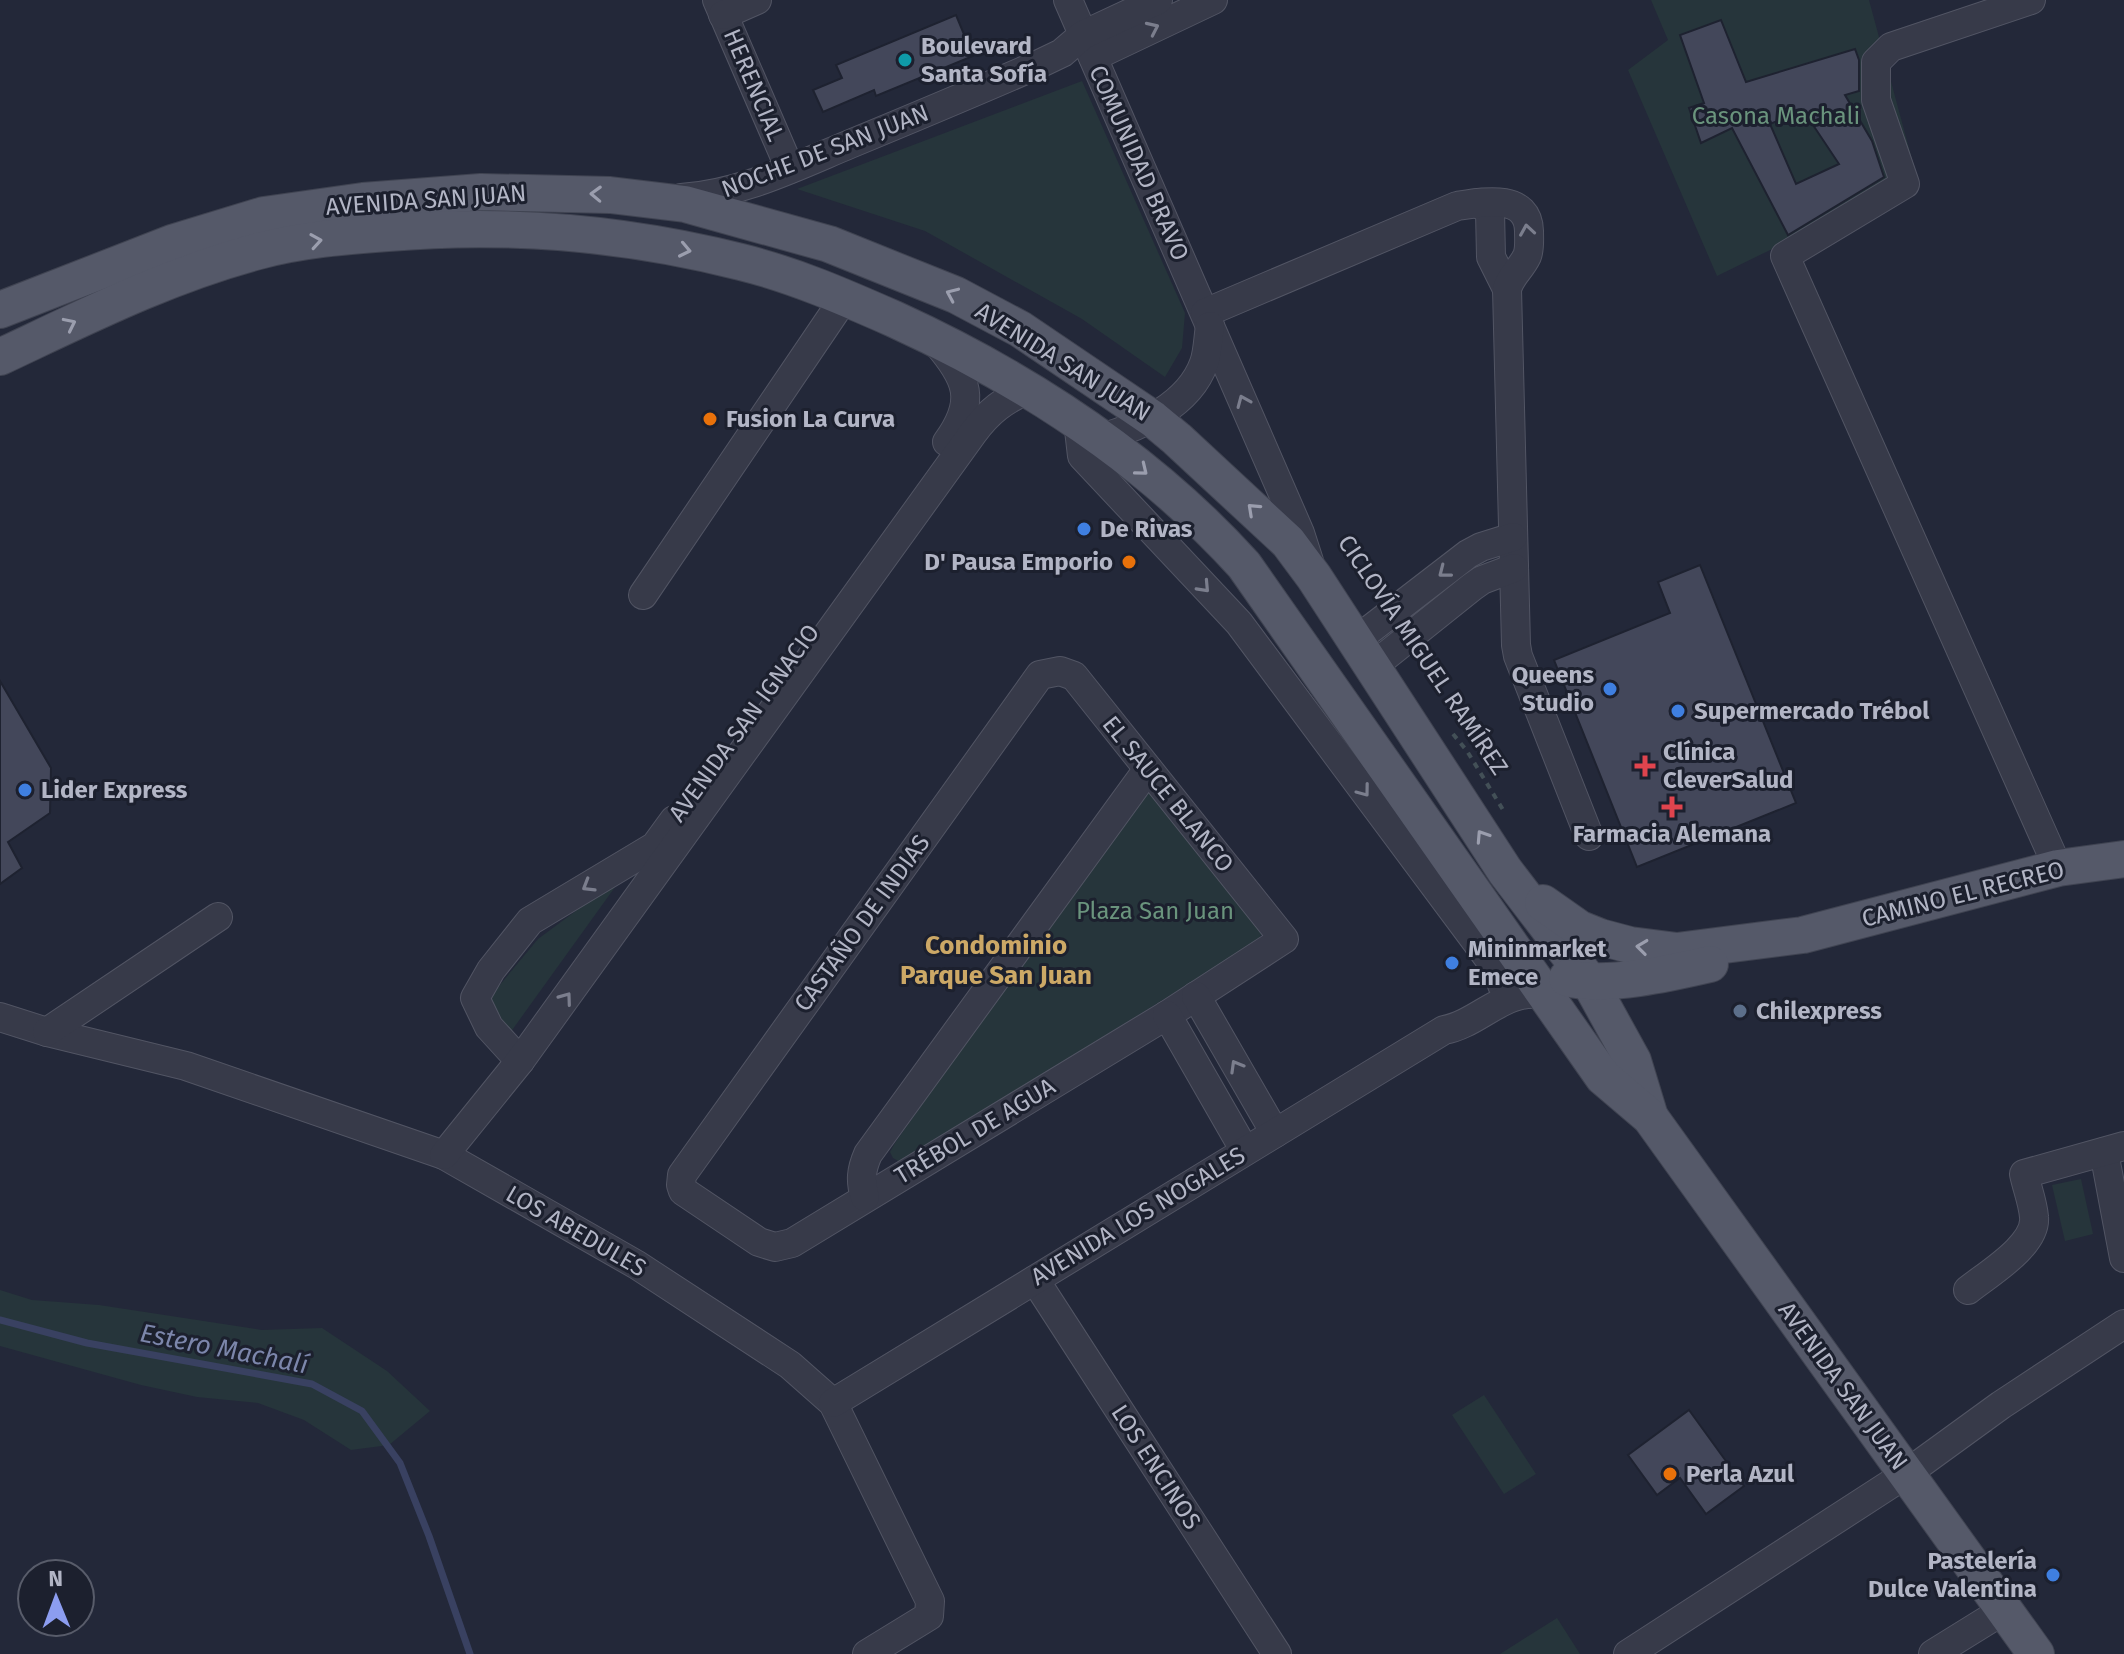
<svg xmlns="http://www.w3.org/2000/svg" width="2124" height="1654" font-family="'Fira Sans',sans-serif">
	<rect width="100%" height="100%" fill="#232839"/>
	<g fill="#26353b">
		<polygon points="1651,0 1869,0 1917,178 1717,276 1628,70 1668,40"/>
		<polygon points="1082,81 1185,313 1182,348 1165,377 1082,319 925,231 797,189"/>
		<polygon points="1148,785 1263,931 1257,942 900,1162 893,1158 890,1152 895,1143 1139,794"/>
		<polygon points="623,876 510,1033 489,998 538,939"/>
		<polygon points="2081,1179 2093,1234 2065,1241 2052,1185"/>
		<polygon points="0,1290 32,1300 99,1305 262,1330 322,1328 387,1371 430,1411 389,1445 351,1450 304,1420 258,1403 197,1397 141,1385 0,1346"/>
		<polygon points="1484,1395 1536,1474 1504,1494 1452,1415"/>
		<polygon points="1557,1618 1580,1654 1500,1654"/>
	</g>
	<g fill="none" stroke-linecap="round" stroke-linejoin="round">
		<polyline stroke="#394161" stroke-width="7" points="0,1320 87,1343 312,1384 362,1411 400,1463 429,1536 470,1654"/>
	</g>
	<g fill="#43475a" stroke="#1e2230" stroke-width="2" fill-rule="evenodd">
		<polygon points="956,15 973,56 876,96 874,90 823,112 813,90 842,78 836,65"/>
		<path d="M1721 20 1746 82 1855 49 1859 60V91L1845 95 1872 141 1884 177 1788 235 1732 128 1701 143 1689 108 1704 103 1680 35ZM1803 110 1839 164 1796 184 1770 124Z"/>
		<polygon points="1700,565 1796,803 1637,867 1554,660 1670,613 1658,582"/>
		<polygon points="0,681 51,768 50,813 8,842 22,868 0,884"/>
		<polygon points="1689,1410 1744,1486 1706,1514 1680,1478 1657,1495 1628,1455"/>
	</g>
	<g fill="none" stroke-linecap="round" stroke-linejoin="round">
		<g stroke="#525564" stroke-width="30">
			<g id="minor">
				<polyline points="717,0 790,169"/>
				<polyline points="1068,0 1300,533 1309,561"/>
				<polyline points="2031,0 1891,47 1876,62 1876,100 1905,184 1785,256 2058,868"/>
				<polyline points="723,15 757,0"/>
				<polyline points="1093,57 1213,0"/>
				<path d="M681 198C741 194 795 167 850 144 913 118 975 92 1037 65L1062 53 1083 35 1158 0"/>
				<polyline points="1478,203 1490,211 1491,257 1507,289"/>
				<path d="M1205 313 1457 206C1483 202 1528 193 1529 231 1529 240 1530 249 1527 256 1521 269 1511 275 1507 289L1516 645 1518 656 1589 836"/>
				<path d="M936 342C968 379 977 401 947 442"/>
				<polyline points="1078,421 1082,456 1239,623 1498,971 1502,985"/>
				<path d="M1101 438C1140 427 1189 405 1204 363 1208 352 1208 338 1210 326"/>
				<polyline points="643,595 845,297"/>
				<polyline points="1355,641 1468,554 1481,547 1513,537"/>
				<polyline points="1372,667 1472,587 1482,580 1514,568"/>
				<polygon points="1060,671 1074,676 1284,939 1167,1015 792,1243 775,1247 759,1242 683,1191 681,1185 682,1175 1040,675"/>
				<polyline points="1196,996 1275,1133"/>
				<polyline points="1167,1015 1245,1151"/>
				<polyline points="0,1017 47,1032 186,1066 444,1155 637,1265 790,1365 833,1403 930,1601 929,1616 867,1654"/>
				<polyline points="47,1032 218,917"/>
				<polyline points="520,1061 489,1027 475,998 491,970 530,921 655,846 674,820"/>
				<polyline points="2104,1152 2124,1258"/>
				<path d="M444 1155 520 1061 973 433C989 411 1004 400 1029 389"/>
				<path d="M865 1197C860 1181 861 1170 868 1154L1148 769"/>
				<polyline points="1035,1280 1277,1654"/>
				<path d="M1968 1290C1988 1274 2037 1245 2034 1217 2033 1203 2027 1188 2024 1174L2124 1146"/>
				<path d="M833 1403 1444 1030C1479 1024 1506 986 1545 995"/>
				<polyline points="1628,1654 1906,1474 2001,1405 2124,1324"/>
				<polyline points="1933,1654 2004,1610"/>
			</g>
		</g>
		<g stroke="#404452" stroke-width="38">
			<g id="major">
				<polyline points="0,310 172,243 264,215 363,201 481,192 610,195 685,204 829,244 956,295 1020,329 1153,419 1177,439 1288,542 1314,577 1505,871 1589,981 1633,1061 1650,1117"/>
				<path d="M0 357C85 317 168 275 259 251 300 240 345 236 388 233 505 223 626 233 741 262 794 275 844 297 894 319 1025 379 1147 458 1244 565L1603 1077 1650 1117 2036 1654"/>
				<polyline points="1543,903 1580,929 1600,937 1630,945 1677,951 1803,935 2058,868 2124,859"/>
				<path d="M1567 978C1606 988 1671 973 1710 964"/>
			</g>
		</g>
		<polyline stroke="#435057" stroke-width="4" stroke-dasharray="6 6" stroke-linecap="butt" points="1453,734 1467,751 1505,813"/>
		<use href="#minor" stroke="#373a49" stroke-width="28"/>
		<use href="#major" stroke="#555969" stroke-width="36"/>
	</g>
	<defs><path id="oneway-chevron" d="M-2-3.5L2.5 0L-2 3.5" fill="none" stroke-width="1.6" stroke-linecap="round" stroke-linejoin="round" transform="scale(2)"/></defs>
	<g stroke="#7b7e8d">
		<use href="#oneway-chevron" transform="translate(1153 28) rotate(-25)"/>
		<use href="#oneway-chevron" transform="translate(1527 230) rotate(-99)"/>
		<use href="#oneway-chevron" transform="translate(1243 401) rotate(-113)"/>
		<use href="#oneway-chevron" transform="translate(1444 572) rotate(142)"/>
		<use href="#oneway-chevron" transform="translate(1204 587) rotate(47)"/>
		<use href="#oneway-chevron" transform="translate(1364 791) rotate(53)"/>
		<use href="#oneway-chevron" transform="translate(588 886) rotate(149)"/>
		<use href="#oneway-chevron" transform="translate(566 998) rotate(-54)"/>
		<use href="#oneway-chevron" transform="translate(1236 1066) rotate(-120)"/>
	</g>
	<g stroke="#9b9eae">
		<use href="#oneway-chevron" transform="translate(596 194) rotate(-178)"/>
		<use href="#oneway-chevron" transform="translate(316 241) rotate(-9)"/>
		<use href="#oneway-chevron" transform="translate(685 250) rotate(12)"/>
		<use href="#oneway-chevron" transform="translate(952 294) rotate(-156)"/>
		<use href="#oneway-chevron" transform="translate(70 324) rotate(-26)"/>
		<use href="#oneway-chevron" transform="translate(1142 470) rotate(39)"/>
		<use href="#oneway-chevron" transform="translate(1253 509) rotate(-137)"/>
		<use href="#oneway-chevron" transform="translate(1482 836) rotate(-123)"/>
		<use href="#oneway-chevron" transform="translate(1642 947) rotate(-173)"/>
	</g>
	<circle fill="#0f9aa8" stroke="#1c202e" stroke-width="3" cx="905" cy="60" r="8"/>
	<g fill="#e8710a" stroke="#1c202e" stroke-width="3">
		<circle cx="710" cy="419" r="8"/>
		<circle cx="1129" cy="562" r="8"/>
		<circle cx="1670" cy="1474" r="8"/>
	</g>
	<g fill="#3f7fe0" stroke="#1c202e" stroke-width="3">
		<circle cx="1084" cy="529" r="8"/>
		<circle cx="1610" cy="689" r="8"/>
		<circle cx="1678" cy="711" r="8"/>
		<circle cx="25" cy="790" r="8"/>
		<circle cx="1452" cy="963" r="8"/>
		<circle cx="2053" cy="1575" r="8"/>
	</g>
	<g fill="#e0444e" stroke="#1c202e" stroke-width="3">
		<path d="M1641 754h8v8h8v8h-8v8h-8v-8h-8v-8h8z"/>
		<path d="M1668 795h8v8h8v8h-8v8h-8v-8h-8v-8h8z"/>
	</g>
	<circle fill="#5c6f8a" stroke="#1c202e" stroke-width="3" cx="1740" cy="1011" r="8"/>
	<g text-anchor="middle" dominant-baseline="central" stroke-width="6" stroke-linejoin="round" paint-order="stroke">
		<g font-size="24" font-weight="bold" fill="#b2b5c5" stroke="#1c202e" text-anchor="start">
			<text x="921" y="46">Boulevard<tspan x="921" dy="28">Santa Sofía</tspan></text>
			<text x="726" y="419">Fusion La Curva</text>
			<text x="1100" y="529">De Rivas</text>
			<text x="1113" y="562" text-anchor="end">D' Pausa Emporio</text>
			<text x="1594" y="675" text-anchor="end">Queens<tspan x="1594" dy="28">Studio</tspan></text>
			<text x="1694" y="711">Supermercado Trébol</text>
			<text x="1663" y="752">Clínica<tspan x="1663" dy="28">CleverSalud</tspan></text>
			<text x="41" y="790">Lider Express</text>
			<text x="1672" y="834" text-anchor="middle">Farmacia Alemana</text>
			<text x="1468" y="949">Mininmarket<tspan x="1468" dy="28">Emece</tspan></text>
			<text x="1756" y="1011">Chilexpress</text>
			<text x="1686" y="1474">Perla Azul</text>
			<text x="2037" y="1561" text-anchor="end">Pastelería<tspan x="2037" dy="28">Dulce Valentina</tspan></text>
		</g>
		<g font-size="24" fill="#b2b5c5" stroke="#1c202e">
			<text transform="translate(754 85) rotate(67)">HERENCIAL</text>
			<text transform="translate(825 151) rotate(-21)">NOCHE DE SAN JUAN</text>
			<text transform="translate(1139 163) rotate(66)">COMUNIDAD BRAVO</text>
			<text transform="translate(426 200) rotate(-4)">AVENIDA SAN JUAN</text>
			<text transform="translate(1063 362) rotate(32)">AVENIDA SAN JUAN</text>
			<text transform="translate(1423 655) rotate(56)">CICLOVÍA MIGUEL RAMÍREZ</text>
			<text transform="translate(744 723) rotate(-54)">AVENIDA SAN IGNACIO</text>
			<text transform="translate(1168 794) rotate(51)">EL SAUCE BLANCO</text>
			<text transform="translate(1963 894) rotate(-14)">CAMINO EL RECREO</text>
			<text transform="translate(862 923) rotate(-54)">CASTAÑO DE INDIAS</text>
			<text transform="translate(975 1131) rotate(-31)">TRÉBOL DE AGUA</text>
			<text transform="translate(1138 1216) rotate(-31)">AVENIDA LOS NOGALES</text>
			<text transform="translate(576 1231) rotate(30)">LOS ABEDULES</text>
			<text transform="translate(1843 1386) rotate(54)">AVENIDA SAN JUAN</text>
			<text transform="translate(1156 1467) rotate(57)">LOS ENCINOS</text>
		</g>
		<g font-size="24" fill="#6a947d" stroke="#1c202e">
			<text x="1776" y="116">Casona Machali</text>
			<text x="1155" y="911">Plaza San Juan</text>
		</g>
		<g font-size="26" font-weight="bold" fill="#cca866" stroke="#1c202e">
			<text x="996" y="945">Condominio<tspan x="996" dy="30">Parque San Juan</tspan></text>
		</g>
		<g font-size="26" font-style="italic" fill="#7c86ab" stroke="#1c202e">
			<text transform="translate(224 1349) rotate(11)">Estero Machalí</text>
		</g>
	</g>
	<g transform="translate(56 1598) rotate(359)"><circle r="38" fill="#1c202e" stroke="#585c6a" stroke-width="2"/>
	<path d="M0-6L14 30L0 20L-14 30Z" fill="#8c9df0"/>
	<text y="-12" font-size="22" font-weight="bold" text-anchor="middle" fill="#b2b5c5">N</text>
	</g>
</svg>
